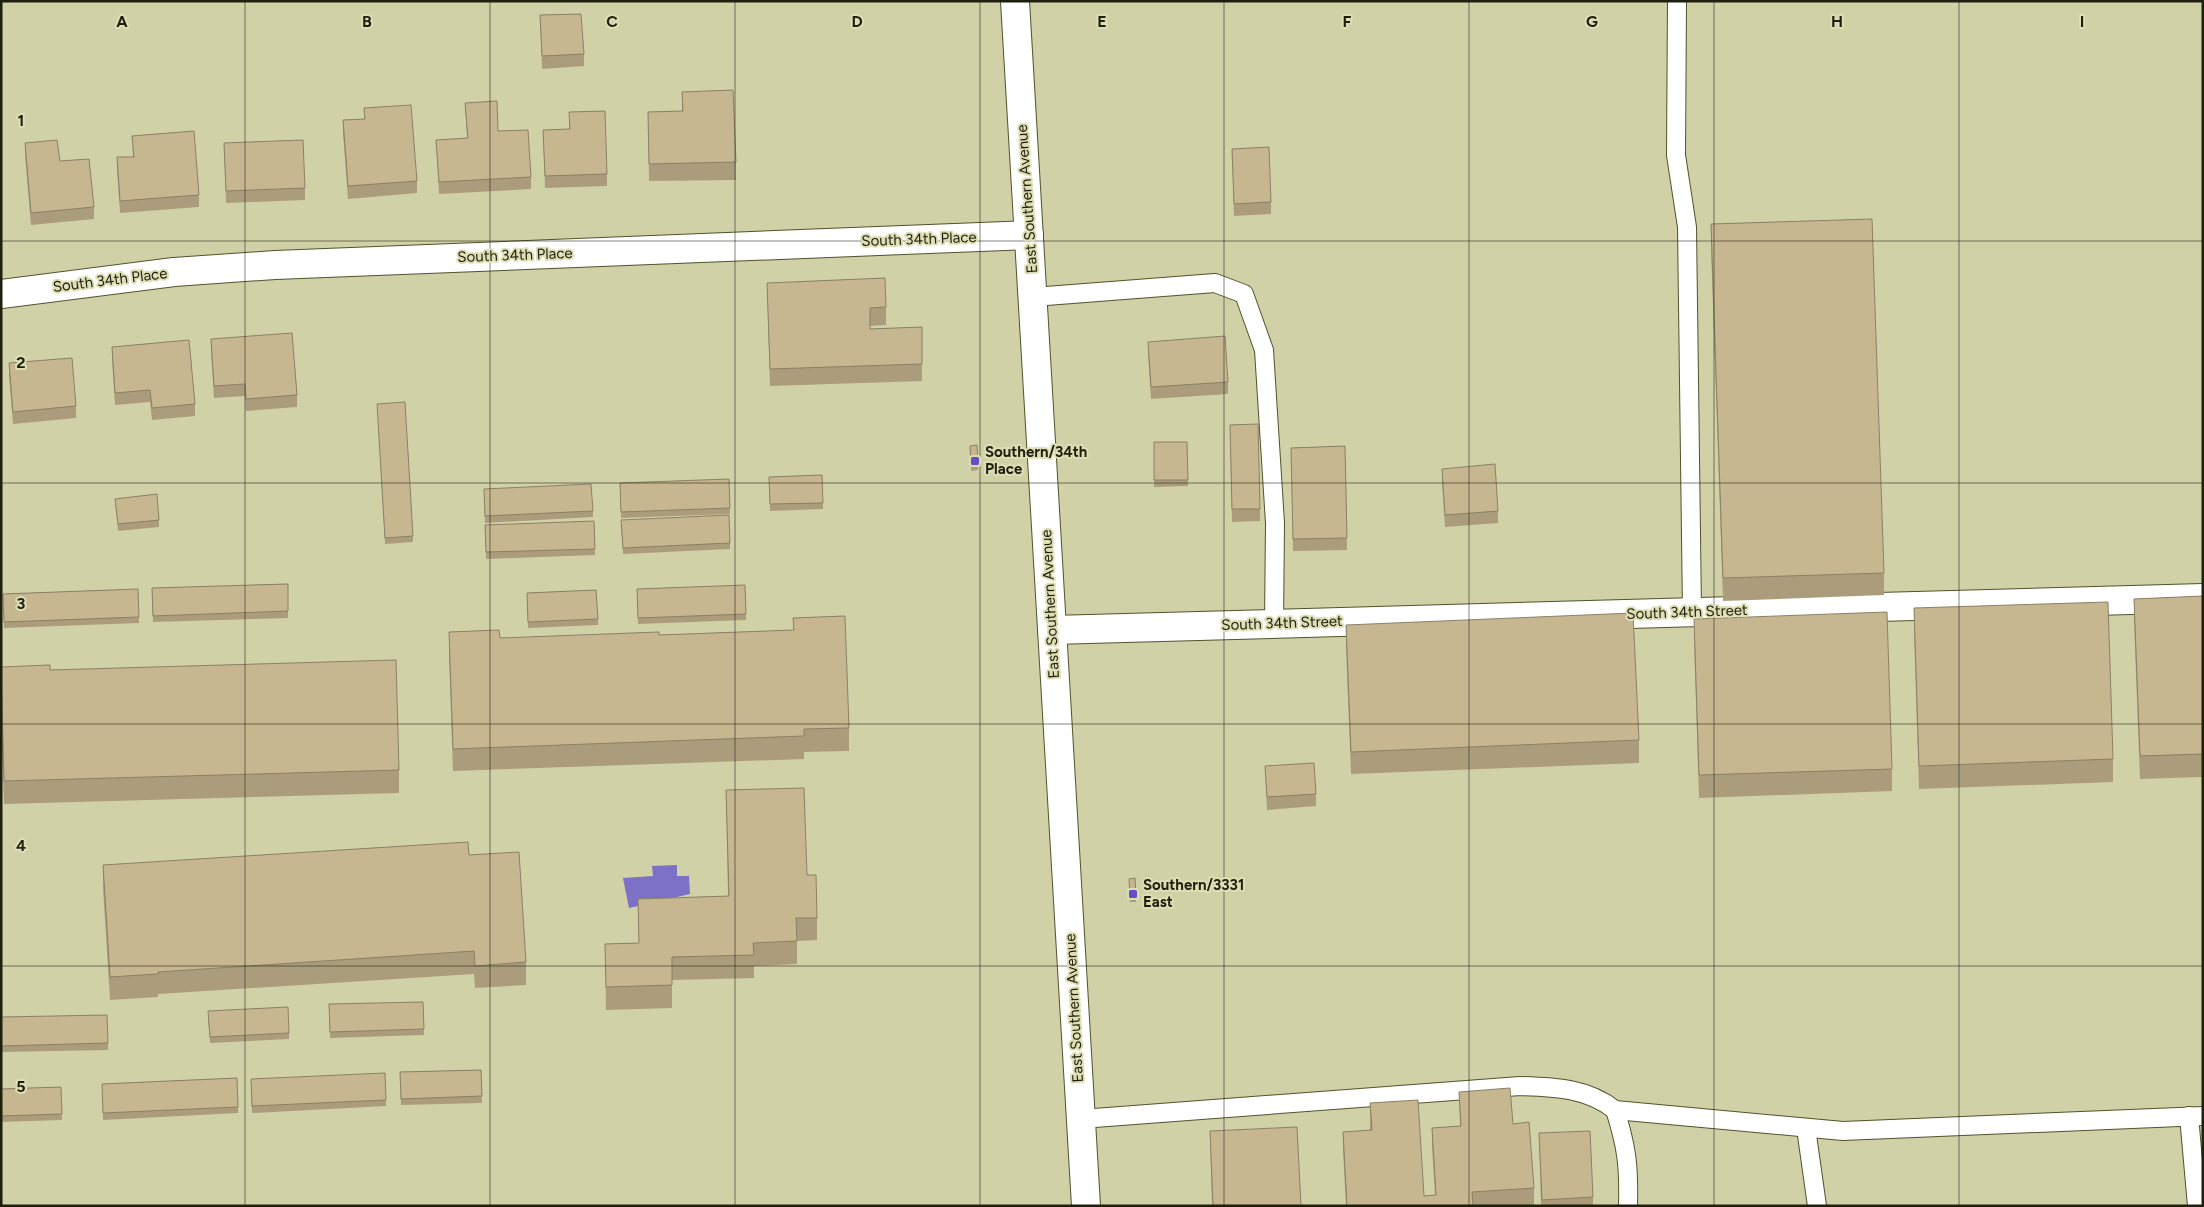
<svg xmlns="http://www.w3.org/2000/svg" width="2204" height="1207" font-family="Figtree,sans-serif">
	<rect width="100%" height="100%" fill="#d1d1a8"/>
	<polygon fill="#7c71c6" points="677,865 677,876 689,876 690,894 629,908 623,878 653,876 652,866"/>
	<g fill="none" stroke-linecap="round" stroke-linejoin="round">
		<g stroke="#52522d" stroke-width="20">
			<g id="lane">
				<polyline points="1677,1 1676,155 1687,227 1692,612"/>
				<polyline points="1033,297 1215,283 1244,294 1264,350 1275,523 1274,624"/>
				<path d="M1615 1110C1627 1147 1629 1167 1628 1206"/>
				<polyline points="2189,1116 2197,1206"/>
				<path d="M1081 1119 1520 1086C1555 1087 1587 1088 1615 1110L1843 1131 2203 1116"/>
				<polyline points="1806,1128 1817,1206"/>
			</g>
		</g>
		<g stroke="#52522d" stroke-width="30">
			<g id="street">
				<polyline points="1,294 174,272 275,265 1029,235"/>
				<polyline points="1052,630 2203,598"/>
			</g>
		</g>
		<g stroke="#52522d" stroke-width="30">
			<polyline id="secondary" points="1015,1 1086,1206"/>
		</g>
		<use href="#lane" stroke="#fff" stroke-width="18"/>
		<use href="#street" stroke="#fff" stroke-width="28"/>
		<use href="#secondary" stroke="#fff" stroke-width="28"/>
	</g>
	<g fill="#ab9d7c">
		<polygon points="540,15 584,54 584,66 542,69"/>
		<polygon points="682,92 736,162 736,180 649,181 648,112 682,111"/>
		<polygon points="465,103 498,131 531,177 531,189 439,194 436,140 467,138"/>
		<polygon points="364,108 417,181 417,193 348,199 343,133 343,120 364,119"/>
		<polygon points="569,112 607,174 607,186 545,188 543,130 569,129"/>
		<polygon points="132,136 199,195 199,207 120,213 117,170 117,157 133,157"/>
		<polygon points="25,143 60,161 94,207 94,219 31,225 25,155"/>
		<polygon points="224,143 305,188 305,200 226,203"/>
		<polygon points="1232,149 1271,202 1271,214 1234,216"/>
		<polygon points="1711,224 1884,573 1884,595 1723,601 1711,247"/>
		<polygon points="767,283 886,307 886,325 870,326 870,329 922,327 922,381 770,386"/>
		<polygon points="211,339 297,395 297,407 246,411 245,396 214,398 211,351"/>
		<polygon points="1148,342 1228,382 1228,394 1151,399 1148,354"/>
		<polygon points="112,347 195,404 195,416 152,420 150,402 115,405 112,360"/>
		<polygon points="9,363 76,406 76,418 13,424 9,376"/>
		<polygon points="377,404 413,536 413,542 385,544"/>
		<polygon points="1230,437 1260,509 1260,521 1232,522"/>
		<polygon points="1154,442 1187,442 1188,486 1154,487"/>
		<polygon points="970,446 978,464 978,470 971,471"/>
		<polygon points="1345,446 1347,550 1293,551 1291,448"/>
		<polygon points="1442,469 1498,511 1498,523 1445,527 1442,481"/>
		<polygon points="822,475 823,509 770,511 769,477"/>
		<polygon points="729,479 730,514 621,518 620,483"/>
		<polygon points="484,495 593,511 593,517 485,523"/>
		<polygon points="115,499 159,520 159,527 118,531"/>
		<polygon points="594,521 595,555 486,559 485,525"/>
		<polygon points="621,526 730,543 730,549 623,554"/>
		<polygon points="288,584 288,618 153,622 152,588"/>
		<polygon points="745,585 746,620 638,624 637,589"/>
		<polygon points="138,589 139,623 4,628 3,594"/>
		<polygon points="527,593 598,619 598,625 528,628"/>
		<polygon points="2203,596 2203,777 2140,779 2134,621 2134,599"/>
		<polygon points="1914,608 2113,759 2113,782 1919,789 1914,631"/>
		<polygon points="793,618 849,728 849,751 804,752 804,759 453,771 449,655 449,632 500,638 659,635 793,630"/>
		<polygon points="1694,619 1892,769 1892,791 1699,798 1694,642"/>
		<polygon points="1346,625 1639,740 1639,763 1351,774 1346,648"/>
		<polygon points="1,667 50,670 399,770 399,793 4,804 1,714"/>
		<polygon points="1265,766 1316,794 1316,806 1267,810"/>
		<polygon points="726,790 807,875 817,918 817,940 797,941 797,964 754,966 754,978 672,980 672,1008 606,1010 605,944 639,943 638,899 728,896"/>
		<polygon points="469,855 526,962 526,985 475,988 474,974 158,994 158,997 110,1000 103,888 103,865"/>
		<polygon points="1129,879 1136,896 1136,902 1130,902"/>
		<polygon points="423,1002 424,1035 330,1038 329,1004"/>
		<polygon points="1,1017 108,1043 108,1050 1,1052"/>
		<polygon points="208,1018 289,1033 289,1039 210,1043"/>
		<polygon points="481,1070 482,1103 401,1105 400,1072"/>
		<polygon points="237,1078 238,1113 103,1120 102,1084"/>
		<polygon points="251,1085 386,1100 386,1106 252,1113"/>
		<polygon points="61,1087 62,1120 1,1122 1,1089"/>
		<polygon points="1459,1092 1513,1124 1534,1188 1534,1205 1346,1206 1343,1150 1343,1132 1370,1130 1370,1103 1424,1196 1435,1195 1432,1146 1432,1128 1460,1126"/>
		<polygon points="1210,1131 1301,1206 1212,1206"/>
		<polygon points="1539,1133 1593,1197 1593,1206 1541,1206"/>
	</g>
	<g fill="#c7b790" stroke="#8b8065">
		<polygon points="581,14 584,54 542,56 540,15"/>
		<polygon points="733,90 736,162 649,164 648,112 683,111 682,92"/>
		<polygon points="497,101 498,131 528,130 531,177 439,182 436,140 468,138 465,103"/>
		<polygon points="411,105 417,181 348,186 343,120 365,119 364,108"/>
		<polygon points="605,111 607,174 545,176 543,130 570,129 569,112"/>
		<polygon points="194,131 199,195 120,201 117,157 134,157 132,136"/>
		<polygon points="57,140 60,161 89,159 94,207 31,213 25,143"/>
		<polygon points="303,140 305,188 226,191 224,143"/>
		<polygon points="1269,147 1271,202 1234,204 1232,149"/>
		<polygon points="1872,219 1884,573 1723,578 1711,224"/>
		<polygon points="885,278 886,307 870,308 870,329 922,327 922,364 770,369 767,283"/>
		<polygon points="292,333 297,395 246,399 245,384 214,386 211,339"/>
		<polygon points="1225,336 1228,382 1151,387 1148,342"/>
		<polygon points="189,340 195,404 152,408 150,390 115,393 112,347"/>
		<polygon points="72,358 76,406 13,412 9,363"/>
		<polygon points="405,402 413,536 385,538 377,404"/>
		<polygon points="1258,424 1260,509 1232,509 1230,425"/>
		<polygon points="1154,442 1187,442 1188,480 1154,480"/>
		<polygon points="977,445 978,464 971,465 970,446"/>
		<polygon points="1345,446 1347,538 1293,539 1291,448"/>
		<polygon points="1495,464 1498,511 1445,515 1442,469"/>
		<polygon points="822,475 823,503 770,504 769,477"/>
		<polygon points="729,479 730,508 621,512 620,483"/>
		<polygon points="591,484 593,511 485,516 484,489"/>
		<polygon points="157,494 159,520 118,524 115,499"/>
		<polygon points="729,515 730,543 623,548 621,520"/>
		<polygon points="594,521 595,549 486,552 485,525"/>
		<polygon points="288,584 288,611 153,616 152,588"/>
		<polygon points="745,585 746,614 638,618 637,589"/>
		<polygon points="138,589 139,617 4,622 3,594"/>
		<polygon points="596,590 598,619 528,622 527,593"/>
		<polygon points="2203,596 2203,754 2140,756 2134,599"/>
		<polygon points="2108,602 2113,759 1919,766 1914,608"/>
		<polygon points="1887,612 1892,769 1699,775 1694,619"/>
		<polygon points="1633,613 1639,740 1351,752 1346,625"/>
		<polygon points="845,616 849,728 804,729 804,736 453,749 449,632 499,630 500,638 659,632 659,635 794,630 793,618"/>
		<polygon points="396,660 399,770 4,781 1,667 50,665 50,670"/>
		<polygon points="1314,763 1316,794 1267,797 1265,766"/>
		<polygon points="804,788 807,875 816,875 817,918 796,918 797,941 753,943 754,955 672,957 672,985 606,987 605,944 639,943 638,899 729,896 726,790"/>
		<polygon points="468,842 469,855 519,852 526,962 475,966 474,951 158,972 158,974 110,977 103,865"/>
		<polygon points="1135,878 1136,896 1130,896 1129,879"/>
		<polygon points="423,1002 424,1029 330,1032 329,1004"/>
		<polygon points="288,1007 289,1033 210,1037 208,1011"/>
		<polygon points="107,1015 108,1043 1,1046 1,1017"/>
		<polygon points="481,1070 482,1096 401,1099 400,1072"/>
		<polygon points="385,1073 386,1100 252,1106 251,1079"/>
		<polygon points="237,1078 238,1107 103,1113 102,1084"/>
		<polygon points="61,1087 62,1114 1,1116 1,1089"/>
		<polygon points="1510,1088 1513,1124 1529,1122 1534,1188 1472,1192 1473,1206 1347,1206 1343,1132 1372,1130 1370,1103 1418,1100 1424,1196 1436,1195 1432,1128 1461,1126 1459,1092"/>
		<polygon points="1297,1127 1301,1206 1213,1206 1210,1131"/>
		<polygon points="1590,1131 1593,1197 1542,1200 1539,1133"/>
	</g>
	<path fill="none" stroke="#1f1f0f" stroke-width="1" stroke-opacity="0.55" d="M245 1V1206M490 1V1206M735 1V1206M980 1V1206M1224 1V1206M1469 1V1206M1714 1V1206M1959 1V1206M1 241H2203M1 483H2203M1 724H2203M1 966H2203"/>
	<g fill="#674ec7" stroke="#dedeb4" stroke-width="2">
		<rect x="970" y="456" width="10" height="10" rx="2.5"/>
		<rect x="1128" y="889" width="10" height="10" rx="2.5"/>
	</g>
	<g text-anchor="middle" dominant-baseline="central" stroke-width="4" stroke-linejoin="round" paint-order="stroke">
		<g font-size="15" fill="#1f1f0f" stroke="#dedeb4">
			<text transform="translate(1027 199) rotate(-94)">East Southern Avenue</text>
			<text transform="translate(919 239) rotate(-2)">South 34th Place</text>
			<text transform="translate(515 255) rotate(-2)">South 34th Place</text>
			<text transform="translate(110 280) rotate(-7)">South 34th Place</text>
			<text transform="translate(1050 604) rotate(-93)">East Southern Avenue</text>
			<text transform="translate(1687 612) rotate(-2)">South 34th Street</text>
			<text transform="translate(1282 623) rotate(-2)">South 34th Street</text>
			<text transform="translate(1074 1008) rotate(-93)">East Southern Avenue</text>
		</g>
		<g font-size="15" font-weight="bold" fill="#1f1f0f" stroke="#dedeb4" text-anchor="start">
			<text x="985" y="452">Southern/34th<tspan x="985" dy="17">Place</tspan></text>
			<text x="1143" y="885">Southern/3331<tspan x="1143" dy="17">East</tspan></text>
		</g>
	</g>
	<g font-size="16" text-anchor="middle" font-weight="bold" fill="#1f1f0f" stroke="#dedeb4" stroke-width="4" stroke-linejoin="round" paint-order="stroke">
		<text x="122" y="27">A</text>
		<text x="367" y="27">B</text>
		<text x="612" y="27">C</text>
		<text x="857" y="27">D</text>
		<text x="1102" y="27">E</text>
		<text x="1347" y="27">F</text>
		<text x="1592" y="27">G</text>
		<text x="1837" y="27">H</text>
		<text x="2082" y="27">I</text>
		<text x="21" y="126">1</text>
		<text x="21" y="368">2</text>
		<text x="21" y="609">3</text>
		<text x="21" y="851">4</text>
		<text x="21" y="1092">5</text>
	</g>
	<rect width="2204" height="1207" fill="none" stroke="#1f1f0f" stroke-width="5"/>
</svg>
